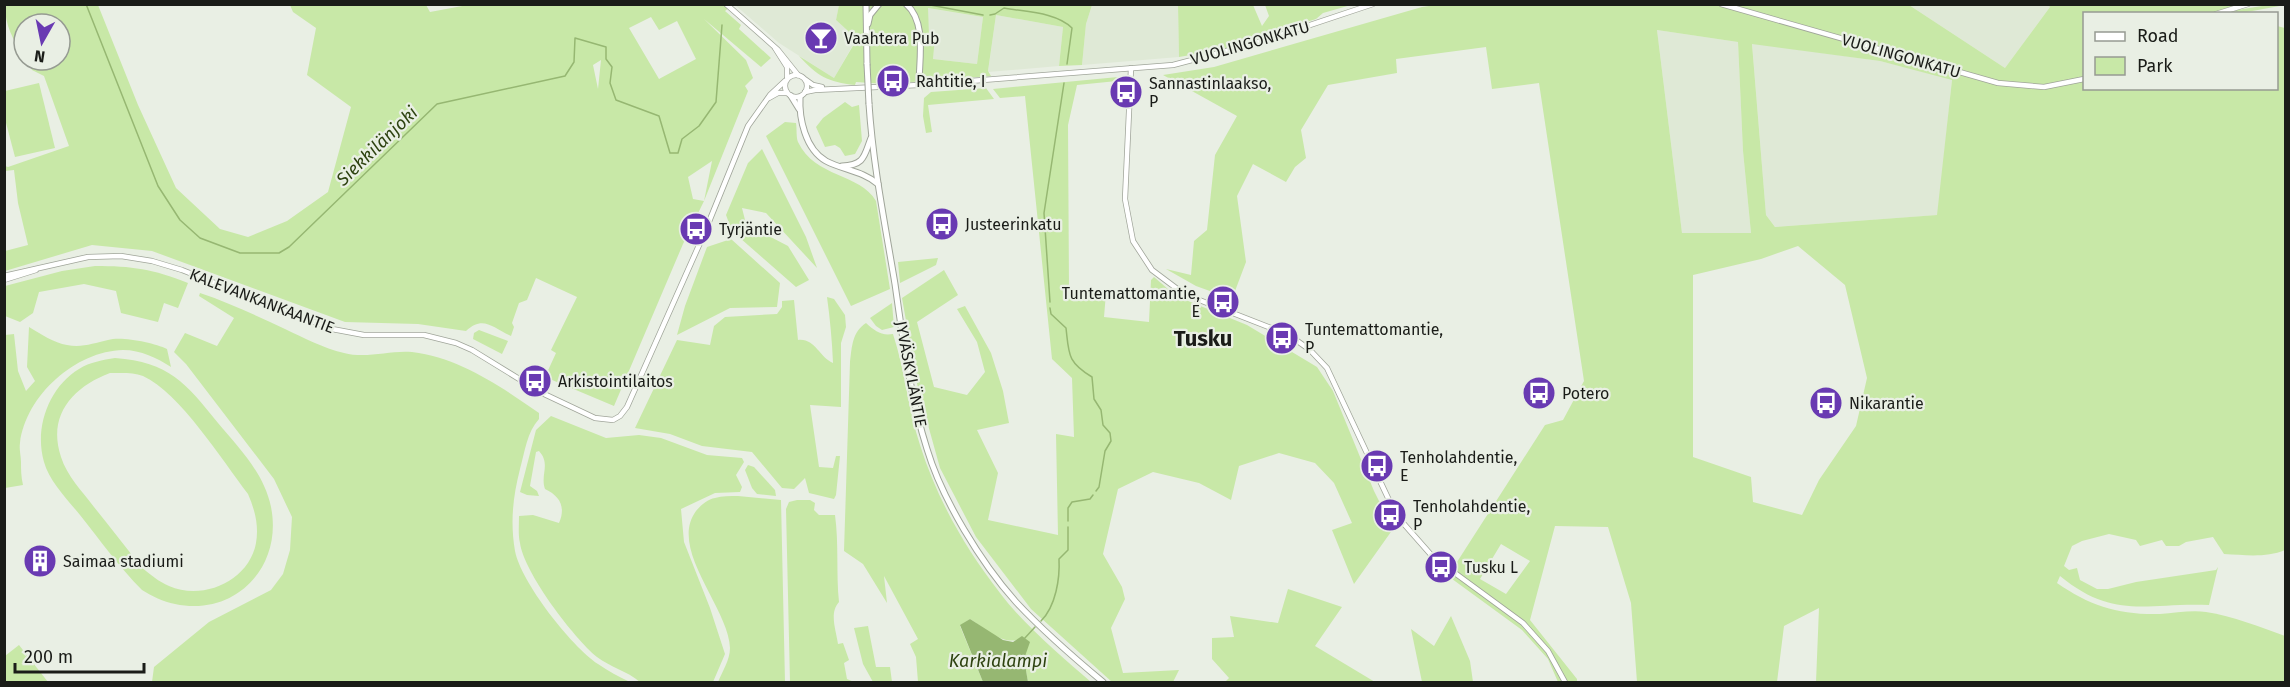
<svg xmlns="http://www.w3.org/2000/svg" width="2290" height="687" font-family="'Fira Sans',sans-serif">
	<rect width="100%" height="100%" fill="#e9efe4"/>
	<g fill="#dfe9d6">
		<polygon points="2048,4 2050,7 2005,68 1909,5"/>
		<polygon points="735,5 839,5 836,20 857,38 834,78 779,43"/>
		<polygon points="1092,5 1178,5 1179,57 1082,65 1086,24"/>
		<polygon points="927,8 983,17 977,64 933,59 935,38 929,35"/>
		<polygon points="996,15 1063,27 1059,66 988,72"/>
		<polygon points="1657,30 1738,42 1743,151 1751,233 1682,233"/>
		<polygon points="1752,43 1880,61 1952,79 1938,215 1775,227 1766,215"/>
	</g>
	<g fill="#c8e8a7" fill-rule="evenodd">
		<path d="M473 4 732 5 725 11 741 25 739 29 771 58 761 67 704 19 746 60 753 78 745 86 748 91 704 201 683 244 614 406 545 377 556 353 551 350 577 297 536 278 527 300 519 303 512 323 514 327 511 336C492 327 483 315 466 331L418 324 345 322 152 251 92 245 5 271V251L28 245 18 203 14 170 5 171V166L8 167 69 146 44 76 32 70 26 60H60V24H24V57C13 39 5 26 5 5H98L138 105 176 188 220 229 248 237 287 221 328 192 351 107 307 75 316 28 293 12 290 5H426L430 12ZM651 17 659 30 677 21 696 59 659 79 629 28ZM601 60 598 89 593 65ZM712 161 704 201 693 199 688 177Z"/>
		<path d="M839 5H1092L1086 24 1082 65 1059 66 1063 27 996 15 988 71 991 76 885 84 856 82 855 85C828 82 817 76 799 56L834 78 857 39 836 20ZM928 8 983 17 977 64 933 59 935 38 929 35Z"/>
		<polygon points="1178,5 1253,5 1262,26 1269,16 1265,5 1351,5 1323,13 1316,19 1220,50 1179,57"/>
		<path d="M1436 5H1909L2005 68 2050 7 2048 5H2237V10L2268 5H2285L2236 14H2084V88H2276L2277 26 2285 28V550C2266 558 2245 555 2224 554L2213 537 2186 542 2179 546H2166L2162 540 2140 546 2136 540 2109 534 2082 541 2072 546 2064 566 2069 570 2077 568 2080 580 2097 589H2108L2136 582 2216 570 2218 567 2209 605C2147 602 2115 621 2060 576L2057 583C2090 606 2119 615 2160 614 2175 613 2192 610 2206 612 2233 616 2260 627 2285 636V682H1816L1819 608 1784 626 1777 682H1637L1631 603 1608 527 1555 526 1530 620 1577 679V682H1558L1548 659 1522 630 1448 576 1545 425 1563 420 1584 381 1539 83 1492 89 1486 47 1396 59 1397 73 1328 85 1301 130 1306 158 1295 167 1286 182 1253 164 1237 196 1246 262 1232 299 1196 286 1166 269 1191 275 1194 241 1207 230 1215 155 1237 116 1163 75 1214 67 1422 7ZM1657 30 1738 42 1743 151 1751 233H1682ZM1752 44 1880 61 1952 80 1937 215 1775 227 1766 215ZM1798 246 1845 285 1867 378 1856 426 1819 480 1802 515 1753 502 1751 477 1693 457V275L1761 259ZM1501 544 1530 561 1506 594 1480 579Z"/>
		<polygon points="1118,77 1117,81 1077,85 1068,125 1069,289 1106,293 1104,317 1149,322 1151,280 1154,277 1176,296 1247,325 1317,367 1333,391 1374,491 1393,529 1354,584 1332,530 1352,523 1334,483 1315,463 1279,453 1239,466 1231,500 1199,483 1153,472 1118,489 1103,554 1122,587 1125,599 1111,628 1123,673 1179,670 1173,682 1112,682 1031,609 976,537 940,468 918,389 902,298 944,270 958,295 917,322 934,387 967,395 985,372 977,342 957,309 965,306 991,353 1003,391 1009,423 977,430 998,473 988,520 1058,535 1056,434 1074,437 1072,378 1052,359 1025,96 1000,98 993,89"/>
		<polygon points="39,83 55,148 15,157 5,119 5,91"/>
		<polygon points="986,88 994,99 928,105 932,132 926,133 923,116 924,98 931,92"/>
		<polygon points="845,102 852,107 859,105 862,141 855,154 845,156 840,148 835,145 825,147 816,127 823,118"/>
		<path d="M785 122 796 123C797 129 796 137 798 142 815 178 860 173 876 201L890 289 851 306 766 136Z"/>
		<polygon points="762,149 806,237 817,268 766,213 742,208 746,224 788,246 809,280 796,287 732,231 726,215 748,163"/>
		<polygon points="731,239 780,283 777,307 730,308 677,335 685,306 707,247"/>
		<polygon points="938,258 936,265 900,283 898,262"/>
		<path d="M95 266C132 266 153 269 188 283L178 308 164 303 158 322 121 313 116 291 84 284 39 292 33 313 20 322 5 316V286L62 271Z"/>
		<path d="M200 293C230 303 257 316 285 329 304 338 323 348 344 353 367 359 390 350 412 352 460 358 500 386 539 413V419C527 432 525 451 520 469 513 497 510 521 515 551 521 582 571 646 598 664 608 671 619 677 630 682H152L154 667 209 622 271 590 283 574 290 550 292 517 274 479 186 364 174 352 185 333 217 346 234 318 199 296Z"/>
		<path d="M827 297 834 299 845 315 846 327 841 343V407L810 405 819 467 833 468 836 456H840L836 495 834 499 809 493 805 478 794 489 782 488 752 452 702 446 670 434 635 428 677 340 710 345 714 326 725 317 777 314 782 307V301L794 300 798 340C815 338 819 357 833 363 832 340 830 319 827 297Z"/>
		<polygon points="892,303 894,327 882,330 876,326 870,318"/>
		<path d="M866 323C875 331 881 336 893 334 905 370 908 409 920 445 937 499 965 548 1000 593 1023 624 1062 657 1091 682H1028L1020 639C1003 646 984 628 970 619L960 626 983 682H918L916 657 910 644 918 639 884 576 887 603 863 564 844 551 850 362C852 347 852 332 866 323Z"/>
		<path d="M29 327C41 334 54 343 67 345 82 348 94 343 108 340 122 336 154 343 167 349L171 367C157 358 141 350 123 350 76 351 26 395 20 443 19 449 21 456 21 462 21 469 21 477 23 485L5 488V335L14 334 18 371 26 391 35 381 27 367Z"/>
		<polygon points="479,330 508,341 502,354 473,339 474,333"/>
		<path d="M115 358C169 362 186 383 218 423 239 448 264 473 271 507 283 566 236 617 175 604 163 602 152 596 142 590 119 567 100 540 80 515 67 499 49 481 44 462 34 428 49 387 79 369 90 362 103 360 115 358ZM110 373C121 373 133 372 143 376 180 393 222 460 248 494 255 510 259 526 256 543 249 581 203 601 169 586 159 582 150 574 142 568 126 547 110 527 94 507 82 491 67 476 61 457 47 415 73 387 110 373Z"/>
		<path d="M551 416 606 438 639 435 661 438 707 455 742 458 744 462 736 475 742 487 740 492 715 493 681 509 684 542 710 608 725 654 713 682H640C627 671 610 667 597 657 574 638 524 573 520 543 518 535 519 525 519 516L533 515 559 523C566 507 560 496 545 489 540 475 551 464 539 451L536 452 530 486 537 491 539 496 527 495 520 492 536 430Z"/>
		<polygon points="748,465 754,467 775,490 776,496 757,494 752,488 745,470"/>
		<path d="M738 496 781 500 785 682H718C722 672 730 660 730 648 729 608 668 549 696 511 701 505 708 499 715 498 722 496 730 496 738 496Z"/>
		<path d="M797 500H810L815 503 814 510 819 515H835C839 544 836 573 839 602 829 613 836 630 838 644L843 643 849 660 844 663 847 679 854 682H790L786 509 789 502Z"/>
		<polygon points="1288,589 1342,607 1315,646 1375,682 1225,682 1229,678 1212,659 1212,638 1234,637 1230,616 1278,623"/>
		<polygon points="1451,616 1470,661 1473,682 1422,682 1411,629 1434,646"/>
		<polygon points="868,626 876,667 890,667 892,682 873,682 863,664 854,628"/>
		<polygon points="19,645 48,682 5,682 5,656"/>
	</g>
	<polygon fill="#96b772" points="970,619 1003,640 1013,642 1022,636 1030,642 1024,659 1028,682 983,682 960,625"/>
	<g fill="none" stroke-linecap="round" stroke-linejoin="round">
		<g stroke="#96b772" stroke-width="1.5">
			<polyline points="86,4 158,186 180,220 200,238 240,253 279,253 289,247 437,104 565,76 574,62 575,38 606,47 606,59 612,67 610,83 616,100 659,116 670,153 678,153 682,139 699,126 716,102 722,25"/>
			<polyline points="925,4 983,15"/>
			<path d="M990 15 995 14 1004 8C1025 12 1056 12 1072 28L1067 64"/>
			<polyline points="1050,302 1044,213 1064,83"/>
			<path d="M1050 308 1051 314 1066 328C1069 354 1067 362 1092 377L1094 399 1101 410 1103 425 1110 433 1111 441 1105 451 1099 487 1096 491"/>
			<polyline points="1068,521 1068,508 1072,502 1090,499 1093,495"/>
			<path d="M1041 621C1056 606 1060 578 1059 559L1068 550V527"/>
			<polyline points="1024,639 1035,627"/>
		</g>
		<g stroke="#a0a59a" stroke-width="6">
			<g id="tertiary">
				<polyline points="1721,4 1998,83 2044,87 2084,79"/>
				<polyline points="2216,14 2248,4"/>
				<polyline points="1131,68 1125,199 1133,241 1152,270 1184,294 1289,335 1310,350 1327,368 1396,515 1433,557 1523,623 1548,651 1565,682"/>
				<polyline points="919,85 1173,65 1253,44 1373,4"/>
				<polyline points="769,98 778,93 787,93"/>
				<polyline points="4,276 88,257 121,256 152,261 182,270 332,329 364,335 424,335 456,343 472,350 542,393 595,418 613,420 620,416 627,407 704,234 748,126 770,95 785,81"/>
				<polyline points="4,280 36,270"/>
			</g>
		</g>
		<g stroke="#a0a59a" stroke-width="6">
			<g id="secondary">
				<polyline points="726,4 778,50 798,75"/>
				<polyline points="775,48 787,67 787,77"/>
				<circle cx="796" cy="86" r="11"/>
				<polyline points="806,80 813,85 822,87"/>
				<polyline points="805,92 815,90 919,85"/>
			</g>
		</g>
		<g stroke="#a0a59a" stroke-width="7">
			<g id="trunk">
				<polyline points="866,4 867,64"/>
				<path d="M906 4C927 22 919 60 919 85"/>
				<polyline points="868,24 870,15 879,4"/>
				<polyline points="791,96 799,109"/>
				<path d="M800 97C799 118 805 149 826 161 843 170 863 171 878 184"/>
				<path d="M869 104C873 165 885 224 895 284 903 340 910 396 927 449 942 499 981 563 1016 602 1043 631 1073 657 1103 682"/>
				<path d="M842 166C865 165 864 156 871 138"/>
			</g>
		</g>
		<use href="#tertiary" stroke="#fff" stroke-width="4.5"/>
		<use href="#secondary" stroke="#fff" stroke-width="4.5"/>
		<use href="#trunk" stroke="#fff" stroke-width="5"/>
		<g stroke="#a0a59a" stroke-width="7" stroke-linecap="butt">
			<polyline id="trunk-bridge" points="867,64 869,104"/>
		</g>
		<use href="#trunk-bridge" stroke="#fff" stroke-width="5"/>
	</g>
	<defs>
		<g id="bar-disc" transform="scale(1.725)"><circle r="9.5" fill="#693ab2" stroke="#e9efe4"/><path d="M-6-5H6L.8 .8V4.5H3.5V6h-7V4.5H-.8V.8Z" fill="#fff"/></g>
		<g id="bus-disc" transform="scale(1.725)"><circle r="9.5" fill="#693ab2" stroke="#e9efe4"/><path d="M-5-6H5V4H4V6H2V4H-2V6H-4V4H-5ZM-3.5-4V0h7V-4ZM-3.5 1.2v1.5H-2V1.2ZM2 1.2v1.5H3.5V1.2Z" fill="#fff"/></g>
		<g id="building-disc" transform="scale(1.725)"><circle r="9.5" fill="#693ab2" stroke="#e9efe4"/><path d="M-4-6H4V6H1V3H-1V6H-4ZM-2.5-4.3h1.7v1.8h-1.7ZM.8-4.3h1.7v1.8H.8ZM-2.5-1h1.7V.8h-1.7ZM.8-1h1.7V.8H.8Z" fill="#fff"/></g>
	</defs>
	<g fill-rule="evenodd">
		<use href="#bar-disc" x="821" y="38"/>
		<use href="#bus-disc" x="893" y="81"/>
		<use href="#bus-disc" x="1126" y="92"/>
		<use href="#bus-disc" x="942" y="224"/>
		<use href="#bus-disc" x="696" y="229"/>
		<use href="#bus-disc" x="1223" y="302"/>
		<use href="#bus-disc" x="1282" y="338"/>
		<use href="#bus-disc" x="535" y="381"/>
		<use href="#bus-disc" x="1539" y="393"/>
		<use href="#bus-disc" x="1826" y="403"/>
		<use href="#bus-disc" x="1377" y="466"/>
		<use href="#bus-disc" x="1390" y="515"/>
		<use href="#building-disc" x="40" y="561"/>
		<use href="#bus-disc" x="1441" y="567"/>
	</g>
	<g text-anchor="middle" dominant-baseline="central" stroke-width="4.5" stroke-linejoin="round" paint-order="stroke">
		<g font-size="16" fill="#1a1c18" stroke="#e9efe4" text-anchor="start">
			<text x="844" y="38">Vaahtera Pub</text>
			<text x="916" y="81">Rahtitie, I</text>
			<text x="1149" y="83">Sannastinlaakso,<tspan x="1149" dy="18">P</tspan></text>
			<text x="965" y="224">Justeerinkatu</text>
			<text x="719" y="229">Tyrjäntie</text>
			<text x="1200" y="293" text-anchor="end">Tuntemattomantie,<tspan x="1200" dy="18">E</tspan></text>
			<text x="1305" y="329">Tuntemattomantie,<tspan x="1305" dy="18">P</tspan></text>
			<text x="558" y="381">Arkistointilaitos</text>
			<text x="1562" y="393">Potero</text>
			<text x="1849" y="403">Nikarantie</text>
			<text x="1400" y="457">Tenholahdentie,<tspan x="1400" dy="18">E</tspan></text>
			<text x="1413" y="506">Tenholahdentie,<tspan x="1413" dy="18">P</tspan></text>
			<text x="63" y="561">Saimaa stadiumi</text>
			<text x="1464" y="567">Tusku L</text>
		</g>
		<g font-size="16" fill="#1a1c18" stroke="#e9efe4">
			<text transform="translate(1250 43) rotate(-16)">VUOLINGONKATU</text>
			<text transform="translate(1901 56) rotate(16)">VUOLINGONKATU</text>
			<text transform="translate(262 301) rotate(21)">KALEVANKANKAANTIE</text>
			<text transform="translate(911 374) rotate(79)">JYVÄSKYLÄNTIE</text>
		</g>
		<g font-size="18" font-style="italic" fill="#2e4311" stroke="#e9efe4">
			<text transform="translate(377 146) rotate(-44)">Siekkilänjoki</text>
			<text x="998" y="661">Karkialampi</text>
		</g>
		<g font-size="22" font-weight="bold" fill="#1a1c18" stroke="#e9efe4">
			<text x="1203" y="338">Tusku</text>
		</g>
	</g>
	<rect width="2290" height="687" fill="none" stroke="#1a1c18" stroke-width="12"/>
	<rect x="2083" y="12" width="195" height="78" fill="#e9efe4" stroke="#969b92" stroke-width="1.5"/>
	<rect x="2095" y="32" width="30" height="9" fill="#ffffff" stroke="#969b92" stroke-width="1.5"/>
	<text x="2137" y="42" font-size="18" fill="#1a1c18">Road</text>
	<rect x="2095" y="57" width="30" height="18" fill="#c8e8a7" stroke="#969b92" stroke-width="1.5"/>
	<text x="2137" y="72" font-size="18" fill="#1a1c18">Park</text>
	<g transform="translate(42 42) rotate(189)"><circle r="28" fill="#e9efe4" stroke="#969b92" stroke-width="1.5"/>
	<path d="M0-4.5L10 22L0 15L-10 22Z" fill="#693ab2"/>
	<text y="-9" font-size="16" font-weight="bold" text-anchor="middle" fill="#1a1c18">N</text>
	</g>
	<path d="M15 663v9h129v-9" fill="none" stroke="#1a1c18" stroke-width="3"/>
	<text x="24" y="663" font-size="18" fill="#1a1c18" stroke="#e9efe4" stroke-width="4.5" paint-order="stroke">200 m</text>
</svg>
